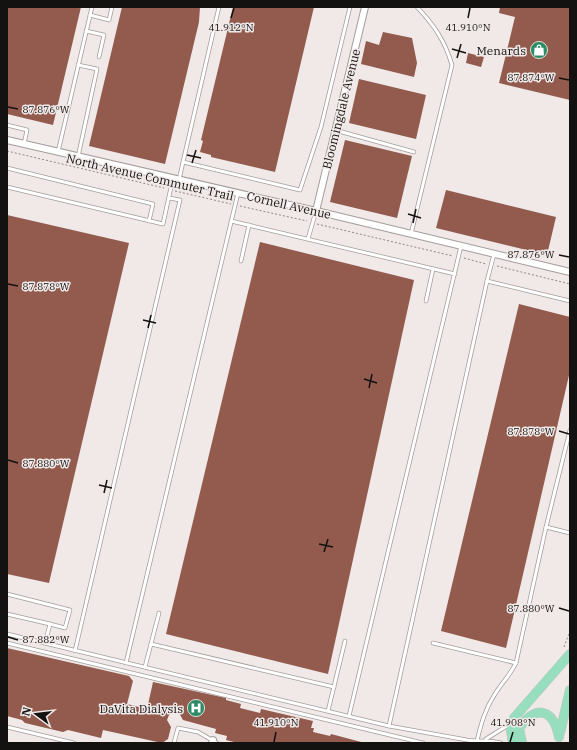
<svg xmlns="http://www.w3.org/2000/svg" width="577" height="750" font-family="'IBM Plex Serif',serif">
	<rect width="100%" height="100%" fill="#f0e9e8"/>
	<g fill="#925b4d">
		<polygon points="7,7 81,7 53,125 7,114"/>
		<polygon points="122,7 200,7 199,22 165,164 89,146"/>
		<polygon points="233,7 314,7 275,172 211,157 211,155 200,152 203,141 201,140"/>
		<polygon points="500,7 570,7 570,100 499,83 515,17 499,13"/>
		<polygon points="383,32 412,38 417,63 414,77 361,64 366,41 379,45"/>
		<polygon points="468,53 484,57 481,67 466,63"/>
		<polygon points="359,79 426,95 416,139 349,123"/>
		<polygon points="345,140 412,156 397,218 330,202"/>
		<polygon points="446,190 556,217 547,255 436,228"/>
		<polygon points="7,215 129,243 49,583 7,574"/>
		<polygon points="260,242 414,280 328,674 166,634"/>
		<polygon points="519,304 570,317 570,371 506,648 441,631"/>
		<polygon points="7,648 129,676 133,681 127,704 147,709 153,682 226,698 226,700 241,704 240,708 260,713 261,709 313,721 311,728 314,728 313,732 330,736 331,734 365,743 238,743 226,740 227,736 215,733 216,729 183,720 179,713 174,712 169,715 167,720 171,727 168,739 162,743 103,730 101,738 68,730 63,732 25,723 22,720 7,716"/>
	</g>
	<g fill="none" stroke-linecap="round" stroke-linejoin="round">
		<g stroke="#a39d9b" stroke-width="4.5">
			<g id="lane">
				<polyline points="219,7 183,162 300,190 321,127 350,7"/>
				<polyline points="90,15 109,20 112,7"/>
				<polyline points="86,31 104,35 99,57"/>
				<polyline points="7,125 27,130 24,144"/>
				<polyline points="335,130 414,152"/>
				<polyline points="58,152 92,7"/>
				<polyline points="78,157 97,69 78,65"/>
				<polyline points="7,168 153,204 149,221"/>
				<polyline points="179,180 183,162"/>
				<polyline points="7,187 163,224 173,178"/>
				<polyline points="231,221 455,274"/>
				<path d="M411 234 452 65C445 41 434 25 417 7"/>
				<polyline points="308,239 316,211"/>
				<polyline points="494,254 487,281 570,301"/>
				<polyline points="241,261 249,225"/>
				<polyline points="426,301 433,269"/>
				<polyline points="570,430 546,527 570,533"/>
				<polyline points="7,594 70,610 65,628 50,624 45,643"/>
				<polyline points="7,614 50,624"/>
				<path d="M7 634 389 726 467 740C480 742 489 740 501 743"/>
				<polyline points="7,643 423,743"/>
				<polyline points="433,643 516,663 546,527"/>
				<polyline points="151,644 334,687"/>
				<polyline points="75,651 180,200 169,198"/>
				<polyline points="126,663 238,193"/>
				<polyline points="145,667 159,613"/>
				<polyline points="328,711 345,641"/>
				<polyline points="349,716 461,246"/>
				<polyline points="389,726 487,281"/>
				<polyline points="7,727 74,743"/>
				<polyline points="486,739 510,724"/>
				<path d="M477 741C481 724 485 709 495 694 502 683 510 675 516 663"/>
				<polyline points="174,743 178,728 198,732 217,743"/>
			</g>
		</g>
		<g stroke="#a39d9b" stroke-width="8">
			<g id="street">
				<polyline points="7,140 316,211 570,272"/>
				<polyline points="316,211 365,7"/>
				<polyline points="212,743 213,740"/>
			</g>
		</g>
		<g stroke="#c7c6c6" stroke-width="10">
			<g id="primary">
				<polyline points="560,733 570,690"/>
				<polyline points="513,743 511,731 514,718 570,654"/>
				<path d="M522 743 519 728C537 704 553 709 559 737"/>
			</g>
		</g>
		<g stroke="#8d8887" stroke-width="1" stroke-dasharray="2 2" stroke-linecap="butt">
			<polyline points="7,151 164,188"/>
			<polyline points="175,191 231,204"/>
			<polyline points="240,206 307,221"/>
			<polyline points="317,224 453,256"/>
			<polyline points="464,258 486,264"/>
			<polyline points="497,266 570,284"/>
			<polyline points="564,647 570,631"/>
		</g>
		<use href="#lane" stroke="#fff" stroke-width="3"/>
		<use href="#street" stroke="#fff" stroke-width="6"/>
		<use href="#primary" stroke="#97debf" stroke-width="9"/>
	</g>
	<path fill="none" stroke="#141111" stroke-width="1.5" d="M231 18 234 8M468 18 470 8M452 49 466 53M457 58 461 44M559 78 569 80M8 107 18 109M187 155 201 158M192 163 196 150M408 214 421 218M413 223 416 209M559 255 569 257M8 284 18 286M143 320 156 323M148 328 151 315M364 379 377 383M369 388 372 374M559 431 569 434M8 460 18 463M99 485 112 488M104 493 107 480M319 544 333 547M324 552 328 539M559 608 569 611M8 637 18 640M274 742 276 732M510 742 513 732"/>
	<defs>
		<g id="shop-disc" transform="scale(0.9)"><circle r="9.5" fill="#2b8c65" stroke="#f0e9e8"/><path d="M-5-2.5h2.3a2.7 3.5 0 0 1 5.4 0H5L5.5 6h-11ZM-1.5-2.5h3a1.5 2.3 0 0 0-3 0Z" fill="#fff"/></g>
		<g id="hospital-disc" transform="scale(0.9)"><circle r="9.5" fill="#2b8c65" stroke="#f0e9e8"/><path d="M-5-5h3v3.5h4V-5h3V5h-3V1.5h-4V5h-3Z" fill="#fff"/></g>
	</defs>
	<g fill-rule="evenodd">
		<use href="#shop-disc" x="539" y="50"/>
		<use href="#hospital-disc" x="196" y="708"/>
	</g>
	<g text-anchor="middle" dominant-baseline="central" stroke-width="3" stroke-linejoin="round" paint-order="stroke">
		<g font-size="12" fill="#141111" stroke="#f0e9e8" text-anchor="end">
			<text x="526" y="50">Menards</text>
			<text x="183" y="708">DaVita Dialysis</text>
		</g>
		<g font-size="12" fill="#141111" stroke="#f0e9e8">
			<text transform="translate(341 109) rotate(-76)">Bloomingdale Avenue</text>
			<text transform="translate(150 177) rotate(13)">North Avenue Commuter Trail</text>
			<text transform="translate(289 205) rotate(13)">Cornell Avenue</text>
		</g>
	</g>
	<g font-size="10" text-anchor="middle" fill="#141111" stroke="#f0e9e8" stroke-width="3" stroke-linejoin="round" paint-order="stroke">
		<text x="231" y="31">41.912°N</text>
		<text x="468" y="31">41.910°N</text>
		<text x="531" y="81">87.874°W</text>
		<text x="46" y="113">87.876°W</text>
		<text x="531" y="258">87.876°W</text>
		<text x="46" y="290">87.878°W</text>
		<text x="531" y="435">87.878°W</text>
		<text x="46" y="467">87.880°W</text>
		<text x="531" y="612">87.880°W</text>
		<text x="46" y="643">87.882°W</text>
		<text x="276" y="726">41.910°N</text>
		<text x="513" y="726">41.908°N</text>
	</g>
	<rect width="577" height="750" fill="none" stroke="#141111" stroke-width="16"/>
	<g transform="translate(36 714) rotate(285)" stroke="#f0e9e8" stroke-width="3" paint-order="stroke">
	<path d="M0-3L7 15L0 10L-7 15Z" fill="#141111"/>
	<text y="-6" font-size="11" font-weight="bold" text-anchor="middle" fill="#141111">N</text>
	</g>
</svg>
